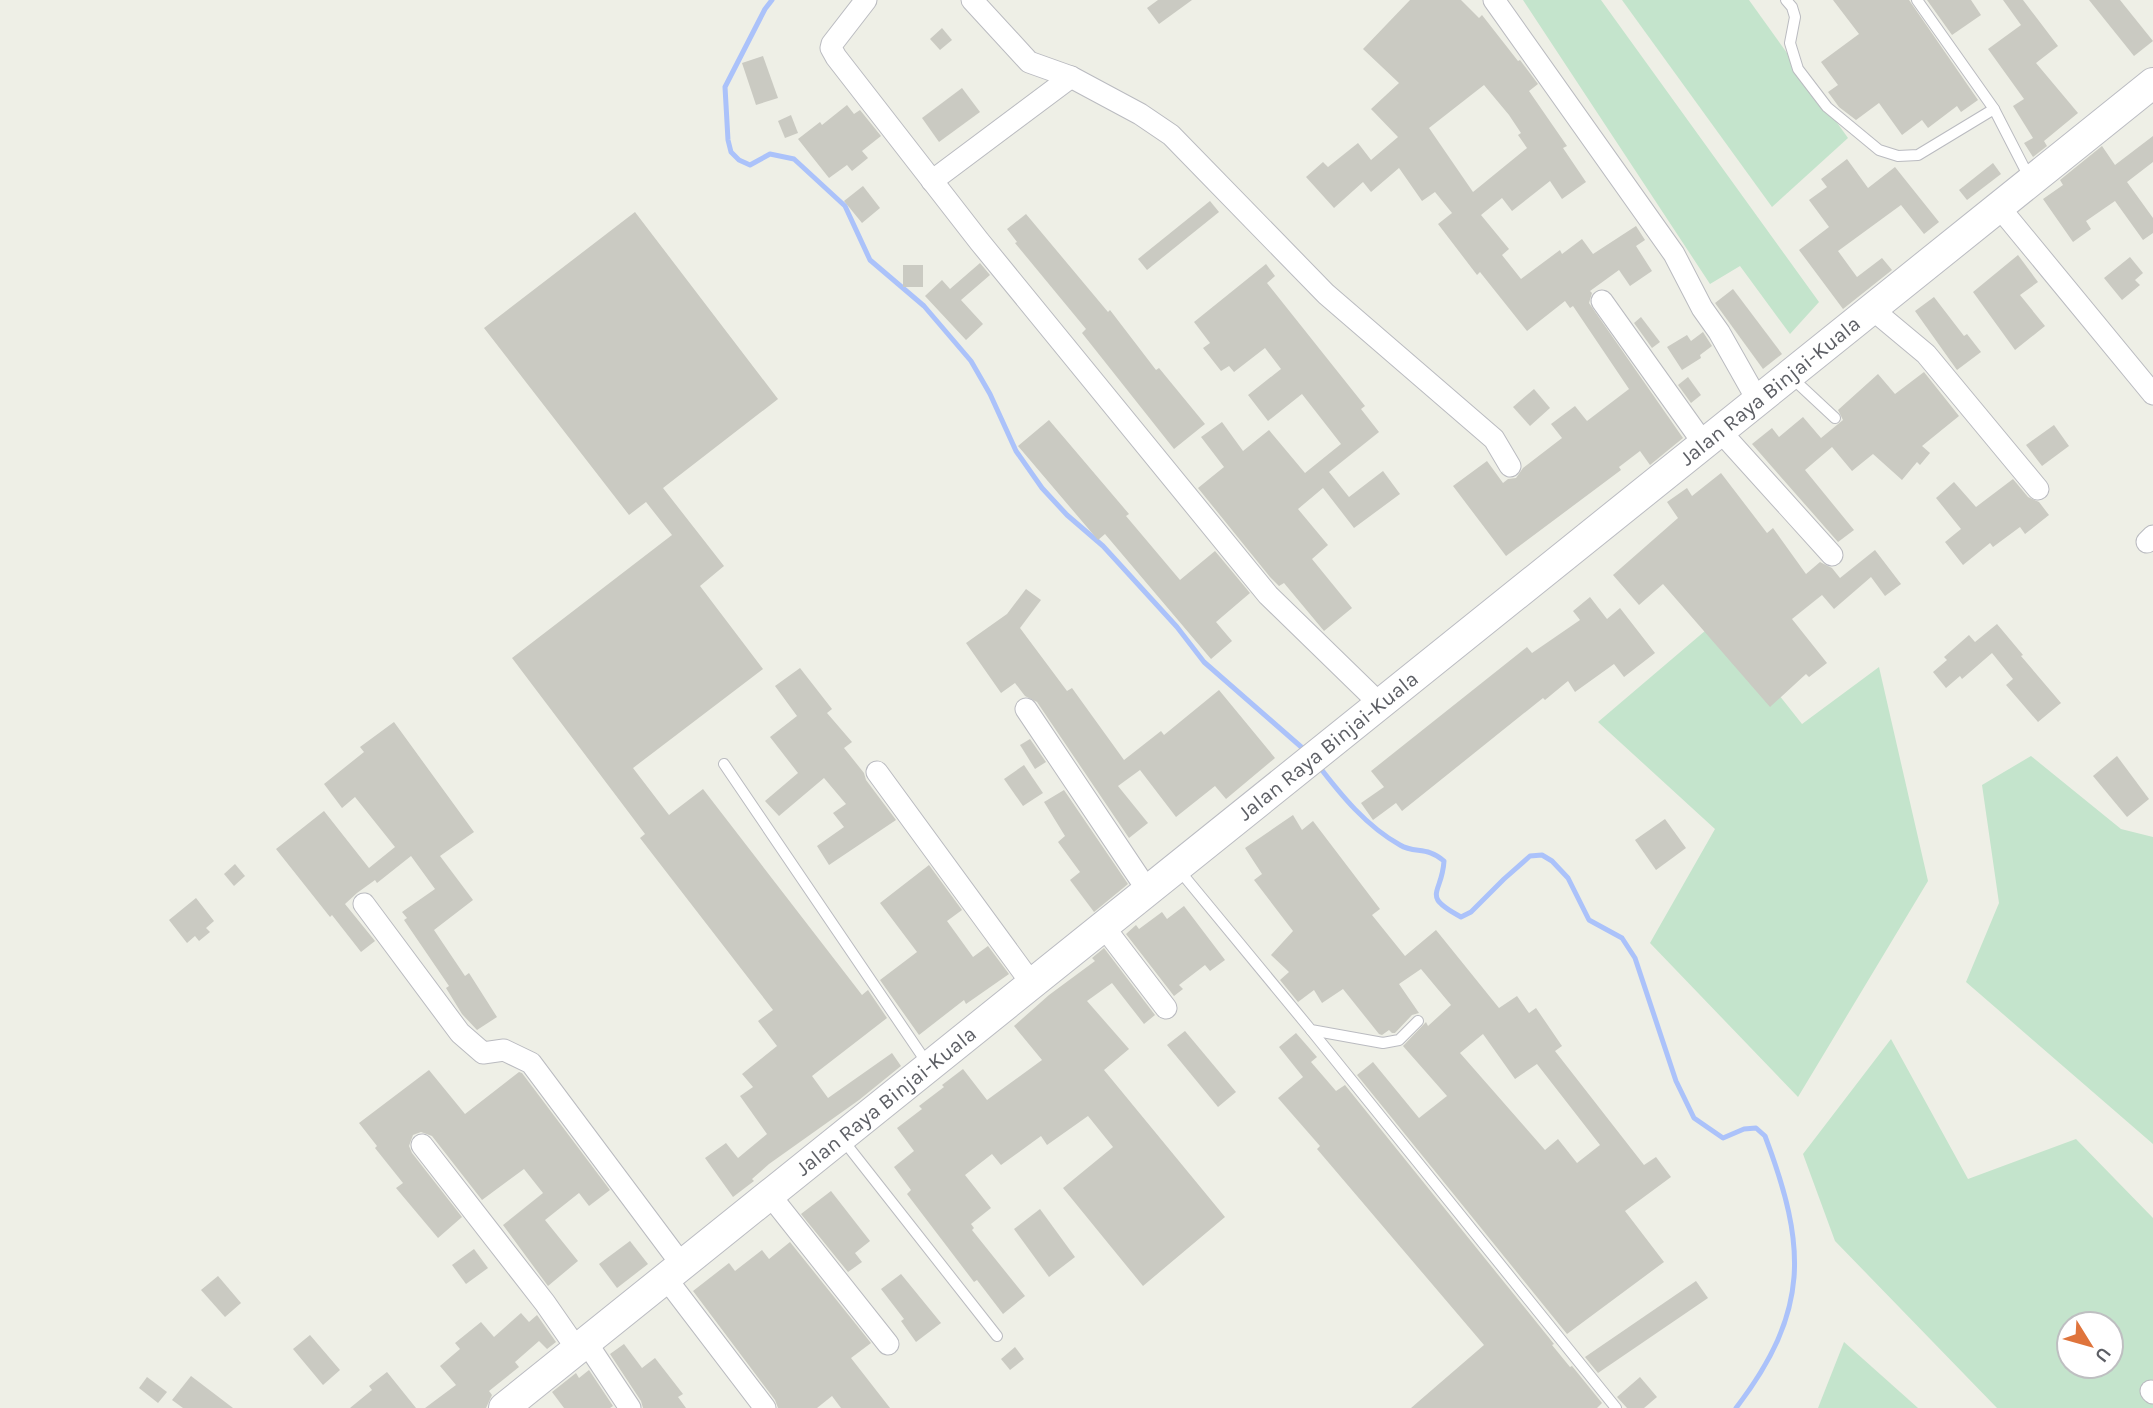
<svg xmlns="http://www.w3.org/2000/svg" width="2153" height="1408" font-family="Karla,sans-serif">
	<rect width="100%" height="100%" fill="#eeefe6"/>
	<g fill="#c4e4cc" fill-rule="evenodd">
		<polygon points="1523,0 1601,0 1819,302 1790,334 1740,266 1710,284"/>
		<polygon points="1622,0 1749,0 1848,138 1772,207"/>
		<polygon points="1719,619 1802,724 1879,667 1928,881 1798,1097 1650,943 1715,829 1598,722"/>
		<polygon points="2031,756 2121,829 2153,837 2153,1144 1966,982 1999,903 1982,785"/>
		<path d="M1891 1039 1968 1179 2076 1139 2153 1218V1408H1997L1835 1241 1803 1154ZM2069 1324H2111V1366H2069Z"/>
		<polygon points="1844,1342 1918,1408 1818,1408"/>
	</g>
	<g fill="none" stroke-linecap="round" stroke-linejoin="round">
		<g stroke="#abc2fa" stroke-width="5">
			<polyline points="772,0 765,9 725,87 728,140 731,152 739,160 750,165 770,154 794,159 845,206 870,260 924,306 971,361 990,394 1016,451 1042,488 1067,515 1103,546 1177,627 1204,662 1307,752"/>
			<path d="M1318 765C1341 795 1366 826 1400 845 1415 854 1427 846 1444 861 1442 895 1420 895 1461 917L1471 912 1504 879 1530 856 1542 855 1552 861 1568 878 1589 920 1622 938 1635 958 1676 1081 1694 1118 1723 1138 1744 1129 1756 1128 1765 1136C1807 1247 1810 1311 1736 1408"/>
		</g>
	</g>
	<g fill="#cacac2" fill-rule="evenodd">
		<polygon points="1158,0 1192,0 1159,24 1147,8"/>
		<path d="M1410 0H1461L1479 18 1482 15 1518 61 1520 60 1538 84 1529 91 1567 146 1563 148 1586 182 1562 199 1550 181 1512 211 1502 198 1481 215 1509 249 1502 255 1521 279 1560 250 1562 254 1582 239 1593 254 1636 226 1645 240 1636 246 1652 271 1630 286 1619 270 1590 291 1592 293 1589 303 1683 438 1650 465 1640 451 1619 467 1621 470 1506 556 1453 486 1487 461 1503 483 1508 479 1516 478 1523 468 1562 438 1551 424 1575 406 1587 421 1629 389 1573 306 1570 308 1565 301 1527 331 1480 272 1477 275 1438 224 1452 213 1435 192 1422 201 1399 168 1371 192 1363 182 1334 208 1306 177 1323 162 1328 167 1358 143 1371 160 1398 137 1371 109 1399 83 1363 49ZM1484 85 1509 115 1521 133 1518 135 1527 148 1473 192 1429 128Z"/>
		<polygon points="1833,0 1909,0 1978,100 1961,112 1957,106 1928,128 1922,120 1902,135 1879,103 1856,120 1839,107 1828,92 1838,85 1821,62 1859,34"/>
		<polygon points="1927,0 1971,0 1981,15 1952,35"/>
		<polygon points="2003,0 2023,0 2058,46 2036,63 2078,113 2044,141 2047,146 2033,157 2024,143 2033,138 2013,106 2024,99 1988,49 2021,25"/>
		<polygon points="2089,0 2120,0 2153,41 2134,56"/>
		<polygon points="942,28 952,40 940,50 930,39"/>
		<polygon points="763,56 778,98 756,105 742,63"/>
		<polygon points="962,88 980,112 939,142 922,118"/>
		<polygon points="847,105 854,114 860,110 881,136 862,151 868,158 852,171 847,165 829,178 798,139 820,122 822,125"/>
		<polygon points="791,115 798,133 785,138 778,121"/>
		<polygon points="2153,136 2153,162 2127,182 2153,218 2153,233 2143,240 2115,201 2086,221 2091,229 2073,242 2043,199 2063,185 2060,180 2102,146 2115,165"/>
		<polygon points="1847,159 1868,188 1895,167 1939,222 1924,234 1901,205 1838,251 1857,277 1882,258 1892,270 1843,309 1799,250 1829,227 1809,200 1827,187 1821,179"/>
		<polygon points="1993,163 2001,174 1967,200 1959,190"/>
		<polygon points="863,186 880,208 862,223 844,201"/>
		<polygon points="1210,201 1219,212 1147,270 1138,259"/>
		<polygon points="635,212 778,399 663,488 724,566 700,586 763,669 633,768 669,815 703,789 862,995 868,990 887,1018 812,1076 828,1098 892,1053 901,1066 859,1100 769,1164 752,1179 754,1181 733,1197 705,1158 726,1143 738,1158 767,1134 740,1096 753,1087 742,1074 777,1046 758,1021 773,1010 640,838 645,834 512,658 672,535 646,502 629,515 484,328"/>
		<polygon points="1026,214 1108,312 1110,310 1156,370 1159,368 1205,424 1174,449 1082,333 1086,329 1015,243 1017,242 1007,229"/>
		<polygon points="2018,255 2038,282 2020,295 2045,326 2015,350 1973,292"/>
		<polygon points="2130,257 2143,273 2135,280 2140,285 2122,300 2104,278"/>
		<polygon points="980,263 990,275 961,300 983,324 966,340 925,296 942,280 950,289"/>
		<polygon points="1266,264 1275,276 1267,283 1365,406 1361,409 1379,432 1329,472 1349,497 1383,471 1400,494 1354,528 1323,488 1298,509 1328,545 1312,559 1352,608 1324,631 1284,583 1279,586 1270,577 1198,488 1224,467 1201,437 1222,422 1243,451 1269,430 1305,473 1341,444 1302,394 1268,421 1248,395 1281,369 1265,348 1234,372 1229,366 1221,371 1203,348 1210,343 1194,322"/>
		<rect x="903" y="265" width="20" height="22"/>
		<polygon points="1733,289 1782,354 1763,369 1715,303"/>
		<polygon points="1934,297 1964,336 1967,334 1981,352 1957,370 1915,311"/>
		<polygon points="1641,317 1660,342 1652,348 1634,323"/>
		<polygon points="1703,332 1712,346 1700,355 1701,358 1682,370 1667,347 1687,335 1691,341"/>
		<polygon points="1924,372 1959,416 1922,446 1930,453 1920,465 1917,462 1902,480 1873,454 1852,471 1832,447 1805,470 1854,530 1838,542 1752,444 1772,428 1779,437 1803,417 1821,438 1843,420 1838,410 1878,374 1895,394"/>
		<polygon points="1688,377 1701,395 1691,403 1678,385"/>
		<polygon points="1534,389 1550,408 1530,426 1513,407"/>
		<polygon points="1049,420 1129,514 1126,516 1180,580 1215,551 1250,593 1216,622 1232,641 1211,659 1105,534 1098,540 1018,446"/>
		<polygon points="2054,425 2069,446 2042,466 2026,445"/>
		<polygon points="1721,473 1767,533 1773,528 1806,574 1820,562 1832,568 1840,578 1875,550 1901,584 1885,596 1871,577 1834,609 1822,595 1792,619 1827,663 1809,677 1806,674 1770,707 1663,584 1639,605 1613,575 1678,518 1667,502 1687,488 1692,496"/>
		<polygon points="2013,479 2028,497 2039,502 2049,515 2025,534 2020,527 1993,547 1990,543 1963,565 1945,542 1961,529 1936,498 1954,482 1976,507"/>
		<polygon points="1026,589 1041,600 1020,628 1067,691 1072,688 1124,760 1161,731 1164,735 1219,690 1275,758 1226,799 1215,786 1176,817 1140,770 1118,786 1148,823 1129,838 1037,702 1025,696 1015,683 1001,693 966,643 1007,614"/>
		<polygon points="1590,597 1607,619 1620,608 1655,653 1624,677 1614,664 1575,692 1568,681 1545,700 1543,698 1402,811 1396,803 1373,820 1361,803 1384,787 1371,771 1527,647 1532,653 1580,620 1573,611"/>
		<polygon points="1997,624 2023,655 2021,656 2061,703 2038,722 2006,685 2013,679 1992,653 1962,679 1960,676 1946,688 1933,672 1947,660 1944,657 1969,635 1975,642"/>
		<polygon points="800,668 832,709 827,713 852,742 844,748 864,773 866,780 896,820 829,865 817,846 844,827 833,813 846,804 824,778 779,816 765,801 798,773 770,737 797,716 775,686"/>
		<polygon points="394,722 474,832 440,856 473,900 434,930 465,976 469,973 497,1017 477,1030 462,1014 446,988 449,986 404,920 407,918 402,912 435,889 411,856 377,883 375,880 357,893 345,904 375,941 361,952 332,915 330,917 276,849 324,811 369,868 395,847 355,797 342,808 324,784 364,752 360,747"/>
		<polygon points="1030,739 1046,762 1035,769 1020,745"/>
		<polygon points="2117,756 2149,799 2127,817 2093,776"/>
		<polygon points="1024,765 1043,793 1023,806 1004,779"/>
		<polygon points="1064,790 1128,884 1094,912 1070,880 1080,872 1058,842 1065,836 1044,802"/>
		<path d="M1293 815 1302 830 1313 821 1380 909 1372 915 1405 956 1436 930 1499 1008 1517 996 1529 1013 1536 1008 1562 1046 1555 1051 1644 1165 1656 1157 1671 1177 1625 1211 1664 1262 1567 1334 1357 1075 1373 1062 1419 1118 1447 1096 1403 1046 1426 1022 1428 1026 1451 1005 1421 969 1399 984 1419 1013 1412 1015 1395 1033H1392L1389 1030 1382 1035 1379 1034 1343 989 1322 1003 1314 990 1298 1002 1280 980 1289 972 1271 955 1293 931 1254 880 1262 874 1245 848ZM1483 1034 1515 1079 1537 1064 1600 1145 1577 1163 1558 1139 1545 1150 1460 1053Z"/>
		<polygon points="1665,819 1686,848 1656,870 1635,840"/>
		<polygon points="235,864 245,876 234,886 224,874"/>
		<polygon points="929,865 962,910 947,921 973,957 988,946 1009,974 966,1004 964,1000 919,1035 880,980 917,952 880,903"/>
		<polygon points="196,898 214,921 206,928 210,932 199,941 195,936 187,943 169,920"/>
		<polygon points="1184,906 1225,960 1210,971 1205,965 1179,985 1183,989 1174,996 1126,934 1136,925 1139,929 1162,912 1167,919"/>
		<polygon points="1104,948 1155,1015 1144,1024 1112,983 1087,1001 1129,1049 1104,1070 1225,1217 1143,1286 1063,1188 1113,1147 1088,1116 1047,1145 1041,1136 1001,1165 992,1154 965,1175 991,1208 971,1224 974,1228 972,1230 1025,1296 1003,1314 977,1280 974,1282 907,1194 911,1190 894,1167 914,1151 897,1128 922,1109 919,1106 944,1087 942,1085 963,1069 987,1100 1042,1060 1014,1026 1049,995 1095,961 1092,958"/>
		<polygon points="1185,1031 1236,1092 1218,1107 1167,1045"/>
		<polygon points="1296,1033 1317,1057 1311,1062 1336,1091 1345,1085 1554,1344 1552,1345 1570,1367 1572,1366 1602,1403 1597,1408 1411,1408 1484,1345 1317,1149 1320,1146 1278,1098 1303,1077 1279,1047"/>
		<polygon points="429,1070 465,1114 519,1072 522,1073 610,1190 589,1206 579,1193 545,1220 578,1261 548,1286 503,1225 543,1193 524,1169 482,1200 432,1136 421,1132 413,1135 409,1146 412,1153 462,1217 438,1238 396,1188 403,1183 375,1148 377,1146 359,1123"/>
		<polygon points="831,1191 870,1241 855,1253 862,1262 848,1272 801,1214"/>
		<polygon points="1040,1209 1075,1257 1049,1277 1014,1229"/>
		<polygon points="630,1241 648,1264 617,1288 599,1264"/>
		<polygon points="790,1242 871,1343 851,1358 890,1408 841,1408 832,1396 817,1408 778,1408 775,1400 693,1291 729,1263 735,1271 762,1250 769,1259"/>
		<polygon points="474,1249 488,1268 466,1284 452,1265"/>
		<polygon points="901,1274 941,1323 916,1342 901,1321 904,1319 881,1289"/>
		<polygon points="218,1276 241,1303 225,1317 201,1290"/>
		<polygon points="1696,1281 1708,1298 1598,1373 1585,1357"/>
		<polygon points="521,1313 529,1322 537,1315 556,1342 547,1349 539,1341 515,1362 519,1367 489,1391 492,1395 486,1408 425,1408 456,1385 440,1366 460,1349 455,1343 481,1322 494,1337"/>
		<polygon points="310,1335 340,1370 323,1385 293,1349"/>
		<polygon points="624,1344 642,1368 655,1358 683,1394 678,1397 686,1408 643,1408 641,1401 610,1354"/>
		<polygon points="1015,1347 1024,1359 1010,1370 1001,1359"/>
		<polygon points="589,1370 613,1406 610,1408 564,1408 552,1392 576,1373 579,1378"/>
		<polygon points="387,1372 416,1408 350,1408 372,1390 369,1386"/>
		<polygon points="191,1376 233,1408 183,1408 172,1400"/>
		<polygon points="147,1377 167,1392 158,1403 139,1388"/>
		<polygon points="1640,1377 1657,1397 1644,1408 1627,1408 1617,1397"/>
	</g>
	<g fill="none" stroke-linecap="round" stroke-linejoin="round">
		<g stroke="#babbc0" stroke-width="12">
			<g id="service">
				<polyline points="1786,0 1792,7 1795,17 1790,43 1798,69 1827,107 1879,150 1898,156 1918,155 1994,109"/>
				<polyline points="1917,0 1994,109 2030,179"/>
				<polyline points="1791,377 1835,418"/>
				<polyline points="724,764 929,1066"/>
				<polyline points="1179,870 1311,1030 1383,1043 1399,1040 1418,1021"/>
				<polyline points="1311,1030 1616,1408"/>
				<polyline points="843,1140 997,1336"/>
			</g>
		</g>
		<g stroke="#babbc0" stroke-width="23">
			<g id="minor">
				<polyline points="866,0 832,44 831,48 836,57 979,241 1268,595 1380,704"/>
				<polyline points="972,0 1029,62 1071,77 1140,114 1171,135 1326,294 1494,439 1510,466"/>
				<polyline points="1494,0 1674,254 1702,308 1719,332 1758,401"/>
				<polyline points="932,181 1071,77"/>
				<polyline points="1999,207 2153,394"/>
				<polyline points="1602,301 1704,444"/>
				<polyline points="1872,309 1926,354 2038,489"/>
				<polyline points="1720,431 1832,555"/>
				<polyline points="2147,542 2153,536"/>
				<polyline points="1026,709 1148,891"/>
				<polyline points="877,772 1032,984"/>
				<polyline points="364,904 460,1033 483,1053 504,1050 531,1063 682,1265"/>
				<polyline points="1104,927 1166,1008"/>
				<polyline points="422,1145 545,1303 577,1349"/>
				<polyline points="769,1194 888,1344"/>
				<polyline points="665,1277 765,1408"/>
				<polyline points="586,1342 630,1408"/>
				<polyline points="2151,1391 2153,1393"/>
			</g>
		</g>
		<g stroke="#bbbcc2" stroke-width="32">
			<g id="secondary">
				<path id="s1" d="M504 1408 2153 83"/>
			</g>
		</g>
		<use href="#service" stroke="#fff" stroke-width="10"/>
		<use href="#minor" stroke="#fff" stroke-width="21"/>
		<use href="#secondary" stroke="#fff" stroke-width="30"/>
	</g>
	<g text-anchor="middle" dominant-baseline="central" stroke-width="7" stroke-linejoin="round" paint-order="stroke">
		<g font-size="21" fill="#5d5f65" stroke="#fff">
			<text stroke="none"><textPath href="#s1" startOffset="1624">Jalan Raya Binjai-Kuala</textPath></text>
			<text stroke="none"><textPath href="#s1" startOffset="1057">Jalan Raya Binjai-Kuala</textPath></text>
			<text stroke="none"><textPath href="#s1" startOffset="490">Jalan Raya Binjai-Kuala</textPath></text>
		</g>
	</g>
	<g transform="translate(2090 1345) rotate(127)"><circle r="33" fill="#ffffff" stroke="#bebfc1" stroke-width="2"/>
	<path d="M0-5L12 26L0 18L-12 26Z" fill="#df743c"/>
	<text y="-10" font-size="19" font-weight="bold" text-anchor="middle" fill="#5d5f65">U</text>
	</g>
</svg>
